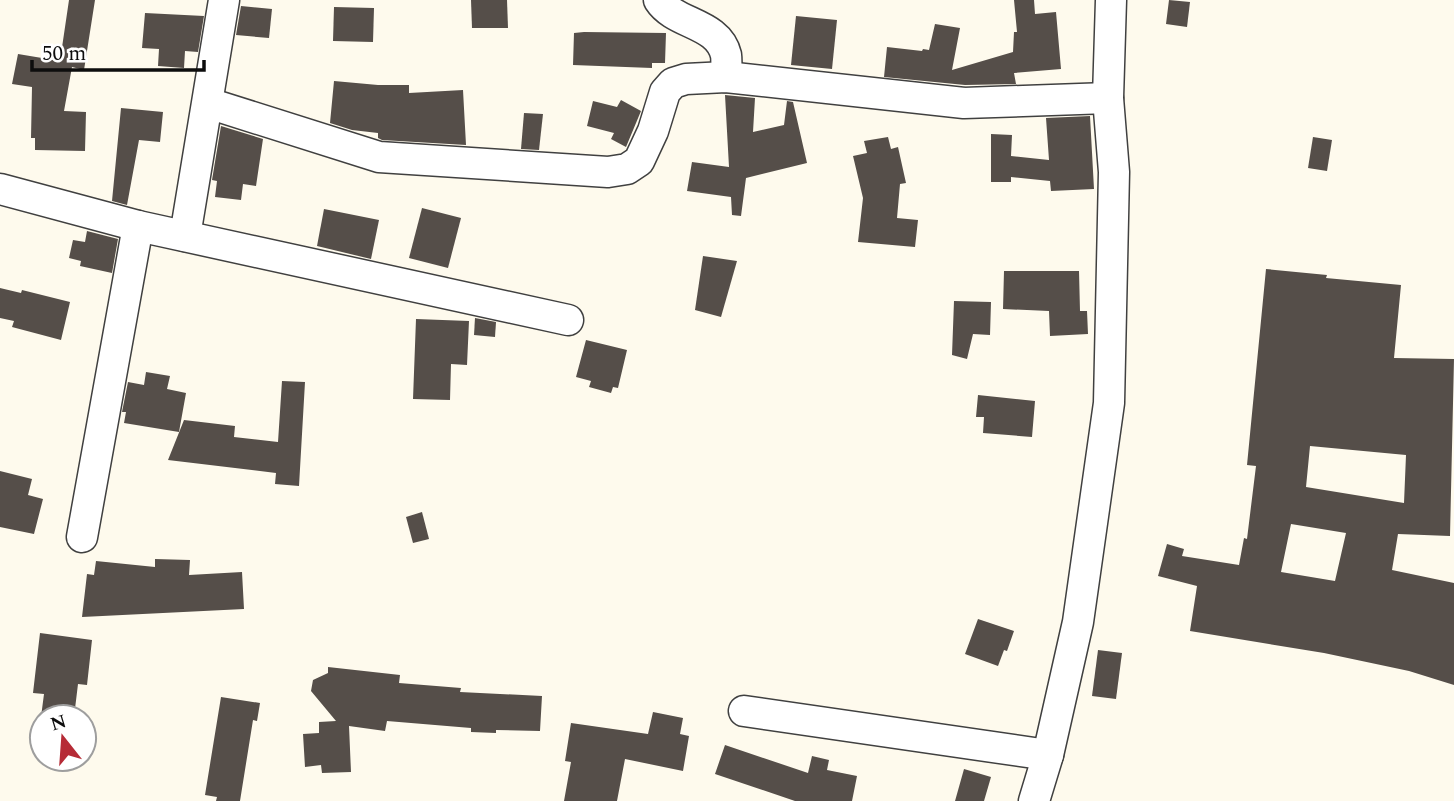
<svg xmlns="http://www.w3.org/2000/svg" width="1454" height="801" font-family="Spectral,serif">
	<rect width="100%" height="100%" fill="#fefaed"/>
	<g fill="#554e49" fill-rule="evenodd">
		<polygon points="69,0 95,0 84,70 72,67 64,111 86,112 85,151 35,150 35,138 31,138 32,87 12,84 18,54 60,61"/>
		<polygon points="471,0 507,0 508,28 472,28"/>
		<polygon points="1014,0 1034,0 1035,14 1056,12 1061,69 1014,73 1016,84 965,85 884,77 887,47 922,51 923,49 929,50 935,24 960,28 952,70 1013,52 1014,32 1017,32"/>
		<polygon points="1169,0 1190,2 1187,27 1166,24"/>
		<polygon points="241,6 272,9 269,38 236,35"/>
		<polygon points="334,7 374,8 373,42 333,41"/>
		<polygon points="145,13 204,16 198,52 185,51 184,68 158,66 159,49 142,48"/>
		<polygon points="796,16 837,20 832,69 791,65"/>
		<polygon points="584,32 666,33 665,63 652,63 652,68 573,65 574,33"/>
		<polygon points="334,81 378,85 409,85 409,93 463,90 466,145 382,140 378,138 378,133 352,130 330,123"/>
		<polygon points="725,95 755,98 753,132 784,125 787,101 793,102 807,163 746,178 741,216 732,215 731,197 687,191 692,162 729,167"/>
		<polygon points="621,100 641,111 626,147 611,139 614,133 587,126 593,101 617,107"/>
		<polygon points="121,108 163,112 160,142 139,140 127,205 112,201"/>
		<polygon points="524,113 543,114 539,150 521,149"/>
		<polygon points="1090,116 1094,189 1051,191 1050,181 1011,177 1011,182 991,182 991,134 1012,135 1011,156 1049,160 1046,118"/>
		<polygon points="221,126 263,139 256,186 243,184 241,200 215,197 217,181 212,180"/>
		<polygon points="888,137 891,149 898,147 906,183 900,184 897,218 918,220 915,247 858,242 863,198 853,156 867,153 864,141"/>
		<polygon points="1313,137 1332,140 1327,171 1308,168"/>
		<polygon points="422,208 461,218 448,268 409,258"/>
		<polygon points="324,209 379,220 371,259 317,246"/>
		<polygon points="87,231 118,239 112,273 80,266 81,261 69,258 73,240 85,242"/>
		<polygon points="703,256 737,261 721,317 695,310"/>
		<path d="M1266 269 1327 275 1326 278 1401 285 1394 358 1454 359 1450 536 1398 534 1392 570 1454 583V685L1409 671 1324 653 1190 631 1197 586 1158 576 1167 544 1184 549 1182 556 1239 565 1244 538 1247 539 1256 466 1247 465ZM1310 446 1406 455 1404 503 1306 487ZM1291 524 1346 533 1335 581 1281 572Z"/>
		<polygon points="1004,271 1079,271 1080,311 1087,311 1088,334 1050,336 1049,311 1003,309"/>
		<polygon points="0,288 21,293 22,290 70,302 61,340 12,327 14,321 0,318"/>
		<polygon points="954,301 991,302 990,335 973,334 967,359 952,355"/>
		<polygon points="475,318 496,322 495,337 474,335"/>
		<polygon points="416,319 469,321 467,365 451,364 450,400 413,399"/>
		<polygon points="586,340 627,350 618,388 613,387 611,393 589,387 591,381 576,377"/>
		<polygon points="146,372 170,376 167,389 186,393 179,432 124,423 126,412 122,412 128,382 144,385"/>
		<polygon points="282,381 305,382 299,486 275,484 276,473 168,460 184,420 235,426 234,437 278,442"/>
		<polygon points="978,395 1035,401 1032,437 983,433 984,417 976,417"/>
		<polygon points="0,471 32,479 28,495 43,499 34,534 0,527"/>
		<polygon points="422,512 429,539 413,543 406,517"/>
		<polygon points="155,559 190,560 189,575 242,572 244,609 82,617 87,574 94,575 96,561 155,567"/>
		<polygon points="978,619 1014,631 1007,651 1004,650 998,666 965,654"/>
		<polygon points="40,633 92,640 87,685 78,684 74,717 41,717 44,694 33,693"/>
		<polygon points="1098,650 1122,653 1116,699 1092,696"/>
		<polygon points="328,667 400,675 399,683 461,688 460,692 542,696 540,731 496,730 496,733 471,732 471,728 387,721 385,731 349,726 351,772 322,773 321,765 305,767 303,734 319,733 319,722 336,721 311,691 313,680 328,673"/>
		<polygon points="221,697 260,703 257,721 253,720 240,801 216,801 217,797 205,795"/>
		<polygon points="653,712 683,718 680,734 689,736 683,771 625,759 617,801 564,801 571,762 565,761 571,723 648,734"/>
		<polygon points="725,745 808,773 812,756 829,760 827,770 857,776 852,801 795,801 715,774"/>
		<polygon points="964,769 991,777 984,801 955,801"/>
	</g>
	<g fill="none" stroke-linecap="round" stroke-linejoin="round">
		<g stroke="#404040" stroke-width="33">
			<g id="minor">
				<path d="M659 0C675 25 718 22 726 55 727 62 726 70 726 77"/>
				<polyline points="208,103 379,157 608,172 627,169 639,161 653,131 665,92 673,83 686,79 726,77 964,103 1108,98"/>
				<polyline points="0,189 138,226 568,320"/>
				<polyline points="185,236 224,0"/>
				<polyline points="82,537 138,226"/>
				<polyline points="744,711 1048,755"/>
				<polyline points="1034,801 1048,755 1078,622 1109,403 1114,172 1108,98 1111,0"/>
			</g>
		</g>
		<use href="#minor" stroke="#fff" stroke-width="30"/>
	</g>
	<g transform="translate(63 738) rotate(343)"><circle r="33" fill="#ffffff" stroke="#9e9e9e" stroke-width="2"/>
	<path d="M0-5L12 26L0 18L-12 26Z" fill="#b62b36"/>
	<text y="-10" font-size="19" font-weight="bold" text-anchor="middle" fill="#0d0d0d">N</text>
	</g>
	<path d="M32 60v10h172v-10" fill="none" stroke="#0d0d0d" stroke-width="3.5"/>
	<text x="42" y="60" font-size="21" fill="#0d0d0d" stroke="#ffffff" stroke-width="5" paint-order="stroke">50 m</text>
</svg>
